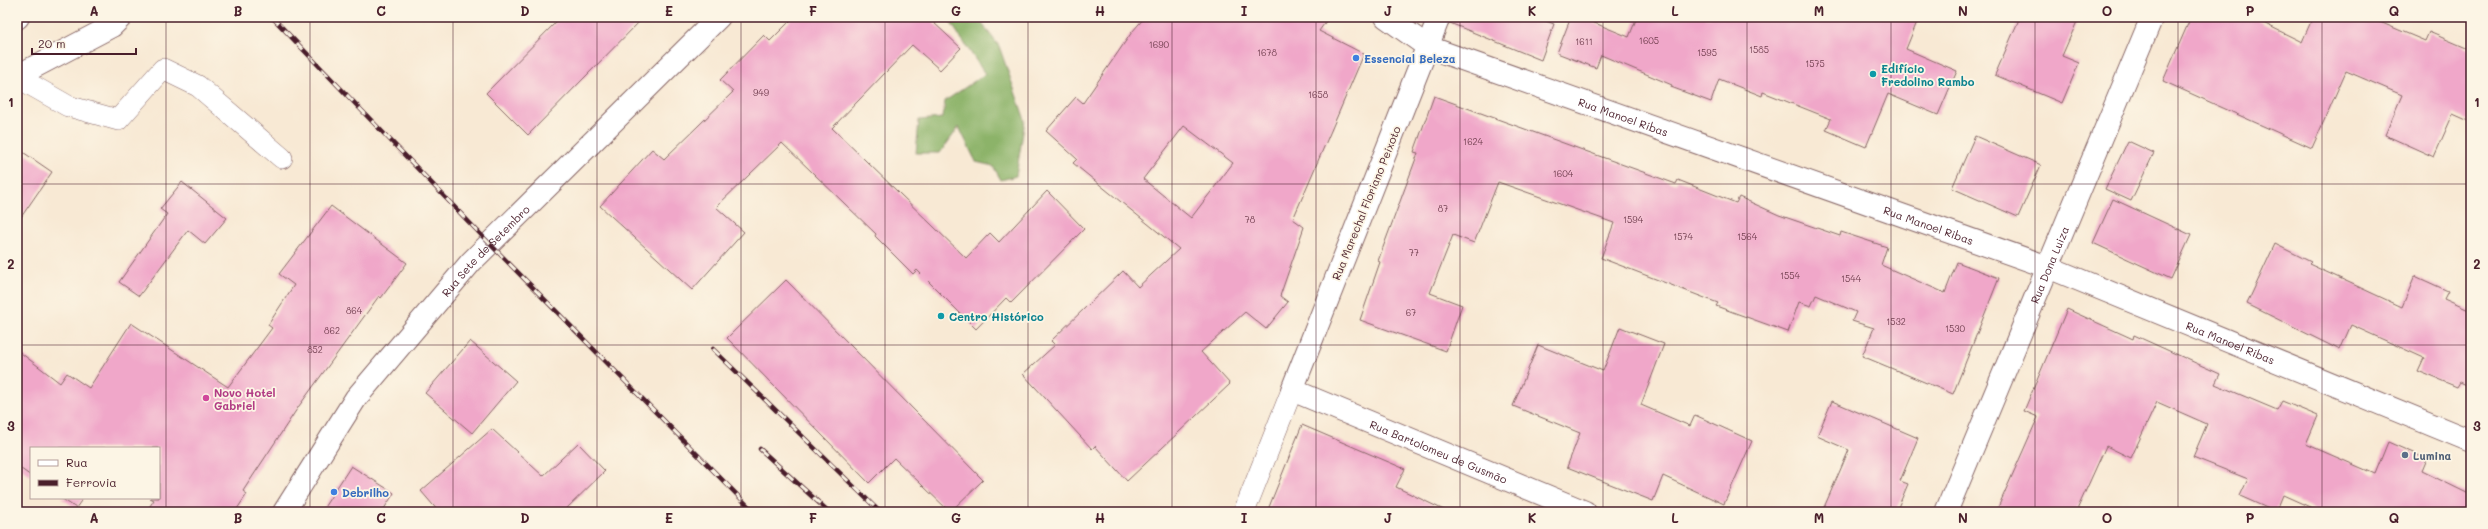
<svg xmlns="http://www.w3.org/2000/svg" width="2488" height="529" font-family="Mali,sans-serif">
	<rect width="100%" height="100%" fill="#fcf5e5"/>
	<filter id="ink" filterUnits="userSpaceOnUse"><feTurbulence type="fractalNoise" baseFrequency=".025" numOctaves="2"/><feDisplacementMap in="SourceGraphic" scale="8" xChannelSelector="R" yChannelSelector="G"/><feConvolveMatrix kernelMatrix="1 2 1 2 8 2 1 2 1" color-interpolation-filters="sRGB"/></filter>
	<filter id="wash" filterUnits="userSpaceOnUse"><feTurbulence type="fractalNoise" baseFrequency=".012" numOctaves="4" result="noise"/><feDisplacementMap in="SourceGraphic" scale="16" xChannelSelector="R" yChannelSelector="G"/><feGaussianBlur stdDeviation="0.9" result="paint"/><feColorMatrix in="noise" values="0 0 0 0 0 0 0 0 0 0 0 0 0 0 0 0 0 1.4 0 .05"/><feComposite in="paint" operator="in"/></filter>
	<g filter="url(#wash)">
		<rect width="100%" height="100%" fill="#f8e9d4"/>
		<polygon fill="#8cb369" stroke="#6b694a" points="947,17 977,17 999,46 1025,120 1016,176 1001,180 993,166 976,162 959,127 940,153 916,153 919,120 943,118 945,101 985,74"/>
		<g id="blocks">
			<g fill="#f0a7c9" fill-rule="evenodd">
				<polygon points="561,17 644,17 528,135 486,93"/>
				<polygon points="794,17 938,17 933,22 961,48 940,70 912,45 832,128 966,258 990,233 999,242 1047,191 1084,229 1011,303 1006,298 976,329 917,270 913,274 875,236 876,234 782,143 716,207 744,232 692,290 600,206 652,149 664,159 733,92 720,80 764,35 770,41"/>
				<path d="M1145 17H1329L1319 31 1364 54 1293 219 1304 227 1280 296 1288 302 1266 329 1245 312 1201 352 1230 384 1127 481 1095 446 1092 449 1023 374 1055 345 1051 341 1123 271 1138 287 1179 249 1073 163 1077 159 1046 131 1076 97 1083 103 1132 32ZM1184 126 1233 163 1191 218 1143 179Z"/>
				<polygon points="1451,17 1535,17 1554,24 1541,60 1450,23"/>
				<polygon points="1571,17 1580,17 1629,37 1637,17 1919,17 1906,49 1957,71 1938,115 1888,94 1866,147 1826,130 1831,119 1763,92 1762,96 1719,79 1711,102 1671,87 1672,85 1601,55 1596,68 1557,53"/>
				<polygon points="2020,17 2079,17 2062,56 2079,63 2062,103 1995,75"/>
				<polygon points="2191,17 2251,17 2302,42 2313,17 2368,17 2425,41 2429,32 2471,50 2471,122 2453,114 2434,157 2385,135 2402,95 2346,71 2312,148 2163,81"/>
				<polygon points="1434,96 1676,184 1678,180 1736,203 1739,197 1779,215 1840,236 1841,232 1887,247 1881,265 1945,293 1957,262 1999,278 1953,394 1862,356 1874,328 1852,321 1856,312 1816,295 1811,306 1799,302 1788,332 1716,306 1718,303 1601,258 1614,223 1498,182 1474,243 1453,235 1430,293 1462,305 1446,351 1360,320 1380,262 1378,261 1418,153 1414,152"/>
				<polygon points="1975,136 2041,165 2018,217 1952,188"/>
				<polygon points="2128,141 2154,153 2131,201 2105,189"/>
				<polygon points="17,148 52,172 17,223"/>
				<polygon points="182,182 227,218 205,244 188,230 139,296 119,282 167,214 160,209"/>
				<polygon points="2113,199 2191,235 2171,279 2093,243"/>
				<polygon points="331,206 407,263 381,298 379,296 299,406 243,491 247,494 235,512 146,512 154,500 150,498 159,498 159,448 31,448 31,476 17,466 17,350 60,383 67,373 89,388 131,323 228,387 272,328 268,325 294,285 279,274"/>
				<polygon points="2275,244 2311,262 2309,264 2402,307 2415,276 2448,291 2444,299 2471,311 2471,387 2460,382 2457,387 2418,371 2424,358 2351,325 2340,350 2247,304"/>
				<polygon points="786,280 983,480 950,512 894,458 869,483 727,338"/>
				<polygon points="2067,309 2133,339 2134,335 2220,374 2215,384 2277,410 2282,401 2318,416 2306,444 2375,474 2388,442 2427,459 2422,471 2471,495 2471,512 2321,512 2283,495 2276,512 2240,496 2248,479 2193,457 2207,424 2157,402 2131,458 2106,446 2076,512 1996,512 2038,417 2024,411"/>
				<polygon points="1620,327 1664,344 1641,405 1690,426 1695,415 1752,441 1724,504 1663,476 1653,501 1567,467 1580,433 1513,406 1538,345 1603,371"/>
				<polygon points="470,341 516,381 472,433 425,393"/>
				<polygon points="1832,401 1918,438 1900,481 1908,484 1896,512 1822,512 1849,450 1817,436"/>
				<polygon points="1302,425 1405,469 1396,487 1448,512 1267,512"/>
				<polygon points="492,429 543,476 578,443 605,471 563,512 439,512 421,491"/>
				<polygon points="351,466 394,493 382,512 321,512"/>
				<polygon points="61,498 83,498 76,508"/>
			</g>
		</g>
	</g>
	<g filter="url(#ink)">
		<use href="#blocks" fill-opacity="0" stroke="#876666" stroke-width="1"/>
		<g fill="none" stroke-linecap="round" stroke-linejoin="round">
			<g stroke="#876666" stroke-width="22">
				<g id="service">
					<polyline points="17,77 68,106 118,120 163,69 198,86 282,158"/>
					<polyline points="1244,512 1292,390"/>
				</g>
			</g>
			<g stroke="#876666" stroke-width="24">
				<g id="minor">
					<path id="s1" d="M1439 17 1292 390 1585 512"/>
					<path id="s2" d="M284 512 356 398 471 262 719 17"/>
					<path id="s3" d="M1946 512 2152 17"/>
				</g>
			</g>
			<g stroke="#876666" stroke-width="24">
				<g id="tertiary">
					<path id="s4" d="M1386 17 1428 47 2048 267 2471 441"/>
					<polyline points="17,18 18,17"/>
					<polyline points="17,76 112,26 121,17"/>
				</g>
			</g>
			<use href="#service" stroke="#fff" stroke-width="21"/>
			<use href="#minor" stroke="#fff" stroke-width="22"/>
			<use href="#tertiary" stroke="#fff" stroke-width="22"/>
			<g stroke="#4a1f2b" stroke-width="4.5">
				<g id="rail">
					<polyline points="272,17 489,243 754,512"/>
					<polyline points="713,349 880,512"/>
					<polyline points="760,449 829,512"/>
				</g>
			</g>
			<use href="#rail" stroke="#fcf5e5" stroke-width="3" stroke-dasharray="9" stroke-linecap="butt"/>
		</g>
	</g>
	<path fill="none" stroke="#4a1f2b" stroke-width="1" stroke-opacity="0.55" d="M166 17V512M310 17V512M453 17V512M597 17V512M741 17V512M885 17V512M1028 17V512M1172 17V512M1316 17V512M1460 17V512M1603 17V512M1747 17V512M1891 17V512M2035 17V512M2178 17V512M2322 17V512M17 184H2471M17 345H2471"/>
	<g fill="#3f7fe0" stroke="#fcf5e5" stroke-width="1.5">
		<circle cx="1356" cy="58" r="4"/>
		<circle cx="334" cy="492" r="4"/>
	</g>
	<g fill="#0f9aa8" stroke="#fcf5e5" stroke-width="1.5">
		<circle cx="1873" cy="74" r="4"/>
		<circle cx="941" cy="316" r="4"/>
	</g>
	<circle fill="#d1479c" stroke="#fcf5e5" stroke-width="1.5" cx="206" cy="398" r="4"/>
	<circle fill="#5c6f8a" stroke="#fcf5e5" stroke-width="1.5" cx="2405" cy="455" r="4"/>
	<g text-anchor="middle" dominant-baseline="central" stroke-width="3.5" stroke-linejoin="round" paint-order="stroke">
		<g font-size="9" fill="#744152">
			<text x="1649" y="40">1605</text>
			<text x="1584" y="41">1611</text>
			<text x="1159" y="44">1690</text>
			<text x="1759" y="49">1585</text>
			<text x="1267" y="52">1678</text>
			<text x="1707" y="52">1595</text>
			<text x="1815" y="63">1575</text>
			<text x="761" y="92">949</text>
			<text x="1318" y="94">1658</text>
			<text x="1473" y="141">1624</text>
			<text x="1563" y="173">1604</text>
			<text x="1443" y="208">87</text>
			<text x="1250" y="219">78</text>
			<text x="1633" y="219">1594</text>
			<text x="1683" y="236">1574</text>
			<text x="1747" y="236">1564</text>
			<text x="1414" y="252">77</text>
			<text x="1790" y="275">1554</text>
			<text x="1851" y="278">1544</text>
			<text x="354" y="310">864</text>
			<text x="1411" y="312">67</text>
			<text x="1896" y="321">1532</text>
			<text x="1955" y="328">1530</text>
			<text x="332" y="330">862</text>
			<text x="315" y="349">852</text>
		</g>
		<g font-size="11" font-weight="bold" fill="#366cbe" stroke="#fcf5e5" text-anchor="start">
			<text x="1364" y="58">Essencial Beleza</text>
			<text x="342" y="492">Debrilho</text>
		</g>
		<g font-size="11" font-weight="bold" fill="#0d838f" stroke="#fcf5e5" text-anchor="start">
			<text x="1881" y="68">Edifício<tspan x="1881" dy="13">Fredolino Rambo</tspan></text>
			<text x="949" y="316">Centro Histórico</text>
		</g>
		<g font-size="11" fill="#4a1f2b" stroke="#fcf5e5">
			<text stroke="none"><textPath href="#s4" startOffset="259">Rua Manoel Ribas</textPath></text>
			<text transform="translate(1366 203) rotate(-68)">Rua Marechal Floriano Peixoto</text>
			<text stroke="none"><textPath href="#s4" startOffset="583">Rua Manoel Ribas</textPath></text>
			<text stroke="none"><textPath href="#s2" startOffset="331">Rua Sete de Setembro</textPath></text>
			<text stroke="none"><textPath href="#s3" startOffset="268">Rua Dona Luiza</textPath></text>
			<text stroke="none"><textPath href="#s4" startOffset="907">Rua Manoel Ribas</textPath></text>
			<text stroke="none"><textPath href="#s1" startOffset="560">Rua Bartolomeu de Gusmão</textPath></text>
		</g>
		<g font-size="11" font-weight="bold" fill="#b23c85" stroke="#fcf5e5" text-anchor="start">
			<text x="214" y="392">Novo Hotel<tspan x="214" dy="13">Gabriel</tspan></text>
		</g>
		<g font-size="11" font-weight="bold" fill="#4e5e75" stroke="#fcf5e5" text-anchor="start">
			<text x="2413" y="455">Lumina</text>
		</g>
	</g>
	<rect width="2488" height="529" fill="none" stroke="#fcf5e5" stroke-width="44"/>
	<rect x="30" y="447" width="130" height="52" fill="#fcf5e5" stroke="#b59f9b"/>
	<rect x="38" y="460" width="20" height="6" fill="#ffffff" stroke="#b59f9b"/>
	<text x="66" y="467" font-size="12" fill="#4a1f2b">Rua</text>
	<rect x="38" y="480" width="20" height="6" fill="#4a1f2b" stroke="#b59f9b"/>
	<text x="66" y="487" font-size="12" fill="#4a1f2b">Ferrovia</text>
	<path d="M32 48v6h104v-6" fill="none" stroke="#4a1f2b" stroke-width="2"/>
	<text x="38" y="48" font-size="12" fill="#4a1f2b" stroke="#fcf5e5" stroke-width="3" paint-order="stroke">20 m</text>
	<rect x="22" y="22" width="2444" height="485" fill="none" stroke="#4a1f2b" stroke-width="1.5"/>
	<g font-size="13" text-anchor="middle" font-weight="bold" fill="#4a1f2b">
		<text x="94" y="16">A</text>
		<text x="238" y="16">B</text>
		<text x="381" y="16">C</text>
		<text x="525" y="16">D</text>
		<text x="669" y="16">E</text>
		<text x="813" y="16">F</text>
		<text x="956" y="16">G</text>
		<text x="1100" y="16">H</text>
		<text x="1244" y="16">I</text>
		<text x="1388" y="16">J</text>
		<text x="1532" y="16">K</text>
		<text x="1675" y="16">L</text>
		<text x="1819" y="16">M</text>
		<text x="1963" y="16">N</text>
		<text x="2107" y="16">O</text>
		<text x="2250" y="16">P</text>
		<text x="2394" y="16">Q</text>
		<text x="11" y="107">1</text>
		<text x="2477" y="107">1</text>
		<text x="11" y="269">2</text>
		<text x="2477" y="269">2</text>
		<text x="11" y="431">3</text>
		<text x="2477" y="431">3</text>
		<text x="94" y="523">A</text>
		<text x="238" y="523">B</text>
		<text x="381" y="523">C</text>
		<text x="525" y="523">D</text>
		<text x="669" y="523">E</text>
		<text x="813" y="523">F</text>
		<text x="956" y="523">G</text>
		<text x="1100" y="523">H</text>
		<text x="1244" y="523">I</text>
		<text x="1388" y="523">J</text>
		<text x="1532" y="523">K</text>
		<text x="1675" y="523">L</text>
		<text x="1819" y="523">M</text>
		<text x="1963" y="523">N</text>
		<text x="2107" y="523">O</text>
		<text x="2250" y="523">P</text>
		<text x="2394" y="523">Q</text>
	</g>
</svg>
